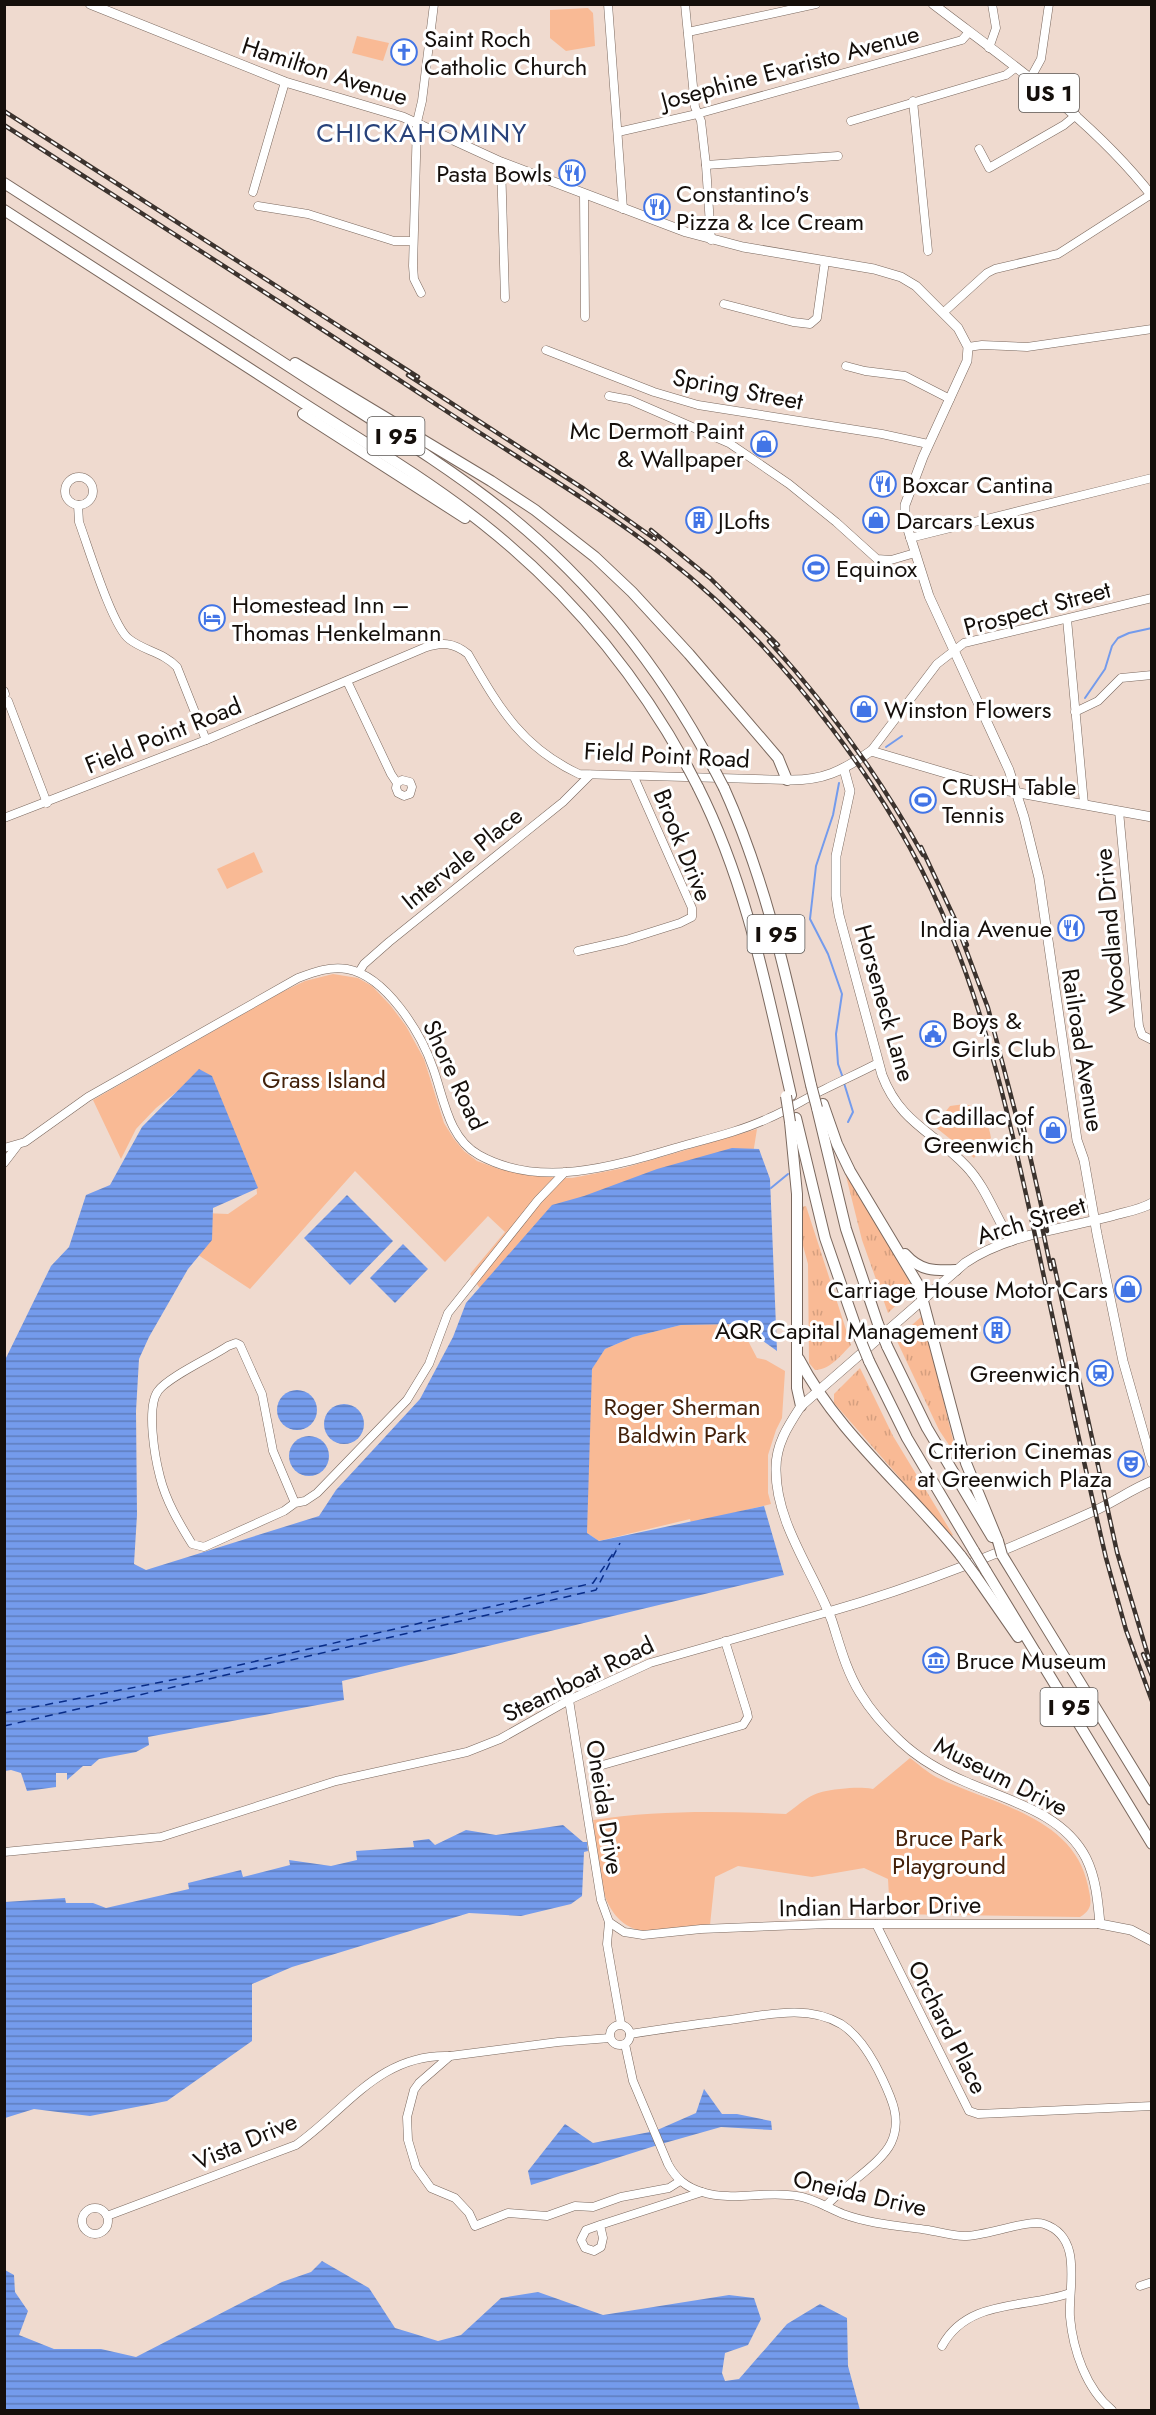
<svg xmlns="http://www.w3.org/2000/svg" width="1156" height="2415" font-family="Jost,sans-serif">
	<defs>
		<pattern id="grass-tufts" width="24" height="20" patternUnits="userSpaceOnUse" patternTransform="scale(1.5)"><rect width="24" height="20" fill="#f9ba95"/><path d="M3 7l-1-3M5 7V3M7 7l1-3M15 17l-1-3M17 17v-4M19 17l1-3" fill="none" stroke="#d59f7f"/></pattern>
		<pattern id="water-rules" width="6" height="5" patternUnits="userSpaceOnUse" patternTransform="scale(1.5)"><rect width="6" height="5" fill="#749bec"/><path d="M0 2.5h6" fill="none" stroke="#5e7dbd"/></pattern>
	</defs>
	<rect width="100%" height="100%" fill="#efdacf"/>
	<g fill="url(#grass-tufts)">
		<polygon points="844,1168 913,1283 914,1288 888,1313 862,1240"/>
		<path d="M806 1206 851 1345C841 1355 830 1370 815 1370L809 1363 808 1264 802 1242V1207Z"/>
		<polygon points="921,1317 924,1319 957,1457 939,1430 896,1339"/>
		<polygon points="860,1368 893,1436 953,1535 951,1536 834,1403 834,1394"/>
	</g>
	<g fill="#f9ba95">
		<polygon points="588,8 593,13 595,46 566,51 550,38 550,10"/>
		<polygon points="357,36 389,43 383,61 352,53"/>
		<polygon points="254,852 263,872 227,889 217,869"/>
		<polygon points="333,974 358,978 372,986 391,1006 406,1026 424,1059 444,1123 454,1139 464,1151 477,1161 499,1169 559,1178 572,1178 624,1168 757,1129 753,1154 481,1290 470,1274 505,1232 488,1216 445,1262 355,1171 250,1289 192,1251 204,1213 228,1214 257,1194 256,1183 194,1078 156,1108 136,1129 121,1159 93,1100 280,993 305,981"/>
		<path d="M965 1104C982 1109 988 1121 991 1138L974 1158 934 1126 950 1106Z"/>
		<polygon points="728,1324 744,1333 757,1358 766,1360 785,1371 782,1418 776,1430 768,1455 768,1493 771,1504 691,1523 690,1519 599,1541 587,1533 587,1524 589,1411 592,1369 598,1359 605,1349 633,1337 681,1325"/>
		<path d="M910 1758C918 1764 927 1772 936 1777 991 1804 1074 1816 1088 1886 1091 1901 1094 1908 1080 1917L890 1914 888 1879 864 1868 812 1877 738 1866 715 1877 710 1925 642 1931C595 1921 598 1857 593 1820 657 1810 721 1811 786 1814 809 1797 811 1792 840 1789 852 1788 860 1787 873 1789Z"/>
	</g>
	<g fill="url(#water-rules)">
		<polygon points="199,1069 212,1076 258,1188 213,1208 212,1240 188,1269 149,1337 139,1359 136,1411 137,1515 134,1564 146,1570 319,1516 336,1490 420,1399 453,1337 466,1303 552,1205 584,1196 657,1169 732,1148 759,1149 770,1179 777,1351 739,1324 681,1325 633,1337 605,1349 592,1369 587,1533 599,1541 764,1506 784,1575 342,1681 344,1700 148,1737 149,1745 136,1752 99,1759 91,1766 83,1766 67,1780 67,1773 56,1773 56,1787 27,1791 21,1773 11,1770 5,1771 5,1360 51,1266 69,1247 86,1195 110,1185 142,1127"/>
		<polygon points="347,1195 393,1241 350,1285 304,1238"/>
		<polygon points="403,1244 428,1269 395,1303 370,1278"/>
		<circle cx="297" cy="1410" r="20"/>
		<circle cx="344" cy="1424" r="20"/>
		<circle cx="309" cy="1456" r="20"/>
		<polygon points="563,1825 583,1842 587,1842 588,1851 584,1852 582,1896 571,1904 521,1916 469,1913 292,1967 252,1984 252,2041 167,2101 90,2116 34,2109 5,2118 5,1902 65,1898 66,1903 93,1903 106,1908 189,1889 188,1883 241,1870 243,1877 290,1865 289,1860 331,1866 357,1860 356,1851 414,1847 413,1841 429,1839 435,1845 466,1830 496,1835"/>
		<polygon points="704,2089 722,2114 737,2114 771,2121 772,2130 721,2127 661,2144 531,2185 528,2171 565,2124 593,2143 655,2131 696,2113"/>
		<polygon points="322,2261 369,2288 395,2328 438,2341 461,2335 501,2298 538,2292 603,2315 729,2295 754,2298 761,2319 748,2345 725,2353 722,2373 725,2381 739,2379 787,2324 820,2304 847,2318 848,2366 860,2410 5,2410 5,2270 14,2275 15,2292 28,2311 19,2335 54,2349 101,2349 136,2357 282,2282 311,2272"/>
	</g>
	<g fill="none" stroke-linecap="round" stroke-linejoin="round">
		<g stroke="#749bec" stroke-width="2">
			<polyline points="1085,698 1105,669 1112,646 1118,638 1129,633 1152,628"/>
			<polyline points="996,713 998,713"/>
			<polyline points="886,747 902,736"/>
			<polyline points="839,783 833,815 816,866 810,919 828,954 842,994 836,1034 838,1064 843,1078"/>
			<polyline points="844,1083 853,1112 848,1122"/>
			<polyline points="771,1188 788,1174"/>
		</g>
		<g stroke="#082c88" stroke-width="1.5" stroke-dasharray="8 6" stroke-linecap="butt">
			<polyline points="4,1713 192,1676 593,1583 616,1549"/>
			<polyline points="4,1726 596,1590 620,1543"/>
		</g>
		<g stroke="#7a685e" stroke-width="9">
			<g id="minor">
				<polyline points="608,4 623,209"/>
				<polyline points="685,4 695,107 701,121 706,165 711,240"/>
				<polyline points="688,32 816,4"/>
				<polyline points="989,48 996,28 992,4"/>
				<polyline points="1030,79 1041,59 1049,4"/>
				<polyline points="913,101 928,251"/>
				<polyline points="851,121 1006,75 1015,68"/>
				<polyline points="618,132 697,114 962,40 969,32"/>
				<polyline points="979,149 989,168 1064,125 1076,115"/>
				<polyline points="501,162 505,298"/>
				<polyline points="706,165 838,156"/>
				<polyline points="253,192 285,82"/>
				<polyline points="584,195 585,317"/>
				<polyline points="258,206 308,214 394,241 412,241"/>
				<polyline points="421,293 414,279 413,266 417,122 422,101 434,4"/>
				<polyline points="724,304 793,322 810,324 817,318 825,261"/>
				<polyline points="944,312 987,273 995,269 1058,254 1150,195"/>
				<polyline points="968,347 982,345 1027,347 1152,329"/>
				<polyline points="546,350 654,392 698,405 882,434 928,444"/>
				<polyline points="846,366 865,371 905,376 950,399"/>
				<polyline points="609,396 630,400 729,443 789,484 836,522 877,559 891,560 915,553"/>
				<circle cx="79" cy="491" r="14"/>
				<path d="M78 505 79 522C88 546 112 626 129 639 144 651 163 652 177 667L206 740"/>
				<polyline points="910,538 1152,478"/>
				<polyline points="1067,619 1084,804"/>
				<polyline points="347,681 391,774 397,783 396,788 398,793 404,796 410,794 412,787 410,782 402,780 397,783"/>
				<polyline points="4,691 5,694"/>
				<polyline points="8,701 47,803"/>
				<polyline points="1075,712 1098,701 1121,678 1152,675"/>
				<polyline points="871,751 937,664 964,643 1152,598"/>
				<polyline points="1119,811 1139,1026 1142,1035 1152,1040"/>
				<path d="M4 818 206 740 424 648C442 642 453 642 468 654 499 707 521 747 579 774L787 780"/>
				<polyline points="578,951 626,940 680,923 692,917 692,908 634,777"/>
				<polyline points="359,972 364,964 389,942 563,802 590,775"/>
				<path d="M4 1148 25 1142 88 1097 298 978C314 972 330 966 347 969 386 976 421 1033 433 1068 444 1098 448 1138 479 1155 542 1190 618 1165 682 1146 711 1138 741 1131 769 1118 788 1110 806 1098 825 1089 843 1080 861 1072 878 1063"/>
				<polyline points="4,1163 17,1146"/>
				<path d="M295 1503 273 1451 262 1394 240 1345 236 1343 228 1346C212 1357 168 1377 158 1391 146 1407 155 1458 160 1477 166 1501 179 1523 192 1544L204 1547 284 1511 295 1503 305 1501 317 1493 407 1400 429 1364 448 1313 538 1200 565 1172"/>
				<polyline points="569,1700 601,1900 609,1922 607,1944 621,2024"/>
				<polyline points="592,1768 743,1725 748,1717 747,1712 725,1641"/>
				<polyline points="4,1852 161,1837 336,1781 467,1752 500,1739 569,1700 650,1663 828,1612"/>
				<polyline points="609,1922 624,1932 643,1935 701,1929 829,1924 1100,1924"/>
				<polyline points="876,1924 969,2111 978,2114 1152,2106"/>
				<circle cx="620" cy="2035" r="10"/>
				<path d="M630 2034C663 2029 696 2024 730 2020 766 2015 807 2004 841 2024 860 2036 873 2059 882 2078 892 2099 902 2120 891 2143 881 2164 843 2186 826 2206"/>
				<polyline points="610,2038 558,2042 450,2056 419,2083 414,2090 407,2117 408,2140 416,2167 431,2188 455,2198 469,2213 475,2226 508,2213 547,2216 575,2206 593,2207 621,2197 669,2188 680,2181"/>
				<path d="M625 2044 633 2081 668 2164C676 2179 686 2187 702 2192 732 2202 766 2190 797 2196 813 2198 828 2208 843 2214 870 2224 900 2226 928 2230 940 2232 952 2236 964 2236 986 2236 1028 2219 1044 2224 1084 2237 1068 2288 1070 2317 1073 2350 1086 2389 1112 2410"/>
				<circle cx="95" cy="2221" r="13"/>
				<path d="M107 2216 296 2145C347 2109 380 2053 450 2056"/>
				<polyline points="600,2225 603,2238 601,2247 594,2251 585,2248 581,2240 586,2230 600,2225 702,2192"/>
				<polyline points="1140,2286 1152,2282"/>
				<path d="M942 2346C968 2298 1026 2309 1070 2293"/>
			</g>
		</g>
		<g stroke="#7a685e" stroke-width="10">
			<g id="major">
				<polyline points="90,4 285,82 403,117 501,162 686,232 743,247 874,269 901,277 916,286 958,328 968,347 967,361 923,457 905,505 905,520 929,596 1009,770 1024,817 1039,878 1077,1140 1084,1160 1097,1234 1123,1361 1152,1463"/>
				<path d="M933 4C1010 63 1092 119 1152 196"/>
				<path d="M844 769 850 791 836 856V896L839 915 882 1075C900 1123 934 1132 966 1166 986 1187 995 1216 1011 1241"/>
				<path d="M787 780C823 781 842 771 871 751L1003 790 1152 817"/>
				<path d="M1152 1203C1140 1210 1125 1212 1112 1216 1063 1229 1008 1234 965 1263L801 1406C788 1426 776 1444 776 1468 775 1523 814 1572 832 1621 840 1646 846 1670 860 1693 871 1711 885 1727 900 1741 919 1759 942 1772 966 1782 1009 1801 1063 1813 1086 1858 1096 1878 1098 1902 1100 1924L1131 1930 1152 1941"/>
				<path d="M828 1612C920 1586 1007 1550 1094 1511 1114 1502 1132 1489 1152 1481"/>
			</g>
		</g>
		<g stroke="#7a685e" stroke-width="12">
			<g id="highway">
				<path d="M4 183C102 246 199 308 296 371 366 417 440 460 505 512 592 582 662 670 714 769"/>
				<path d="M4 210C98 271 192 332 286 392 352 435 421 475 482 523 567 590 636 673 688 768"/>
				<polyline points="295,363 491,481 535,510 595,557 632,592 689,654 778,758 787,780"/>
				<polyline points="303,414 465,518"/>
				<path d="M698 787C747 884 767 991 791 1095"/>
				<path d="M724 788C767 883 788 984 811 1085"/>
				<polyline points="823,1104 837,1144 850,1171 919,1286 966,1463 998,1541"/>
				<polyline points="817,1108 846,1229 878,1324"/>
				<polyline points="796,1118 825,1238 860,1339"/>
				<polyline points="790,1122 797,1194 797,1388 801,1406"/>
				<path d="M905 1254C920 1271 934 1271 956 1270"/>
				<polyline points="887,1346 927,1428 992,1537"/>
				<path d="M799 1359C838 1434 909 1490 961 1556"/>
				<polyline points="869,1361 907,1438 974,1551"/>
				<polyline points="1002,1555 1152,1800"/>
				<polyline points="986,1571 1152,1844"/>
				<polyline points="975,1575 1018,1637"/>
			</g>
		</g>
		<use href="#minor" stroke="#fff" stroke-width="8"/>
		<use href="#major" stroke="#fff" stroke-width="9"/>
		<use href="#highway" stroke="#fff" stroke-width="10"/>
		<g stroke="#3c332e" stroke-width="4.5">
			<g id="rail">
				<polyline points="4,111 418,377"/>
				<path d="M4 125C150 219 296 311 440 407 514 456 594 502 664 556 783 648 895 795 951 934 992 1035 1015 1143 1038 1249 1060 1352 1082 1456 1106 1558L1126 1630 1152 1701"/>
				<polyline points="408,375 584,489 655,539"/>
				<polyline points="651,530 710,578 778,645"/>
				<path d="M769 641C829 707 880 777 923 855"/>
				<polyline points="921,847 967,945"/>
				<polyline points="962,939 988,1008 1021,1134"/>
				<polyline points="1023,1125 1047,1231"/>
				<polyline points="1041,1222 1051,1269"/>
				<polyline points="1053,1260 1117,1552 1149,1659"/>
				<polyline points="1143,1654 1152,1676"/>
			</g>
		</g>
		<use href="#rail" stroke="#fff" stroke-width="2" stroke-dasharray="7" stroke-linecap="butt"/>
		<g stroke="#7a685e" stroke-width="12" stroke-linecap="butt">
			<g id="highway-bridge">
				<polyline points="688,768 698,787"/>
				<polyline points="714,769 724,788"/>
				<polyline points="811,1085 817,1108"/>
				<polyline points="786,1096 790,1122"/>
				<polyline points="878,1324 887,1346"/>
				<polyline points="860,1339 869,1361"/>
				<polyline points="998,1541 1002,1555"/>
				<polyline points="974,1551 986,1571"/>
				<polyline points="961,1556 975,1575"/>
			</g>
		</g>
		<use href="#highway-bridge" stroke="#fff" stroke-width="10"/>
	</g>
	<defs>
		<g id="church-ring" transform="scale(1.35)"><circle r="9.5" fill="#fff" stroke="#4275e6" stroke-width="1.5"/><path d="M-1.2-6h2.4v3.5h3.3v2.4h-3.3V6h-2.4V-.1h-3.3v-2.4h3.3Z" fill="#4275e6"/></g>
		<g id="restaurant-ring" transform="scale(1.35)"><circle r="9.5" fill="#fff" stroke="#4275e6" stroke-width="1.5"/><path d="M-5-6h1v4h1v-4h1v4h1v-4h1v5L-1.5 .5V6h-2V.5L-5-1ZM5-6V6H3V1.5H1.5Q1.5-4 5-6Z" fill="#4275e6"/></g>
		<g id="shop-ring" transform="scale(1.35)"><circle r="9.5" fill="#fff" stroke="#4275e6" stroke-width="1.5"/><path d="M-5-2.5h2.3a2.7 3.5 0 0 1 5.4 0H5L5.5 6h-11ZM-1.5-2.5h3a1.5 2.3 0 0 0-3 0Z" fill="#4275e6"/></g>
		<g id="building-ring" transform="scale(1.35)"><circle r="9.5" fill="#fff" stroke="#4275e6" stroke-width="1.5"/><path d="M-4-6H4V6H1V3H-1V6H-4ZM-2.5-4.3h1.7v1.8h-1.7ZM.8-4.3h1.7v1.8H.8ZM-2.5-1h1.7V.8h-1.7ZM.8-1h1.7V.8H.8Z" fill="#4275e6"/></g>
		<g id="stadium-ring" transform="scale(1.35)"><circle r="9.5" fill="#fff" stroke="#4275e6" stroke-width="1.5"/><path d="M0-5a6.5 5 0 1 0 0 10a6.5 5 0 1 0 0-10ZM-3.5-1.8h7v3.6h-7Z" fill="#4275e6"/></g>
		<g id="hotel-ring" transform="scale(1.35)"><circle r="9.5" fill="#fff" stroke="#4275e6" stroke-width="1.5"/><path d="M-6-4.5h1.5V1H6V5H4.5V3h-9V5H-6ZM-4 0a1.8 1.8 0 1 1 3.6 0ZM.5 0V-2.5h3Q6-2.5 6 0Z" fill="#4275e6"/></g>
		<g id="civic-ring" transform="scale(1.35)"><circle r="9.5" fill="#fff" stroke="#4275e6" stroke-width="1.5"/><path d="M-.6-6.5H3V-4.5H.6V-3L4-1V1h2V6H-6V1h2V-1L-.6-3ZM-1.2 2.5V6h2.4V2.5Z" fill="#4275e6"/></g>
		<g id="station-ring" transform="scale(1.35)"><circle r="9.5" fill="#fff" stroke="#4275e6" stroke-width="1.5"/><path d="M-3-6H3Q5-6 5-4V2Q5 4 3 4L4.5 6H3L1.5 4h-3L-3 6H-4.5L-3 4Q-5 4-5 2V-4Q-5-6-3-6ZM-3.5-4v3h7v-3ZM-3.5 1v1.5H-2V1ZM2 1v1.5H3.5V1Z" fill="#4275e6"/></g>
		<g id="theatre-ring" transform="scale(1.35)"><circle r="9.5" fill="#fff" stroke="#4275e6" stroke-width="1.5"/><path d="M-5-5.5Q0-4 5-5.5V0Q5 5 0 6Q-5 5-5 0ZM-3.3-2.5H-1v1.5H-3.3ZM1-2.5H3.3v1.5H1ZM-2.8 1Q0 5.5 2.8 1Z" fill="#4275e6"/></g>
		<g id="museum-ring" transform="scale(1.35)"><circle r="9.5" fill="#fff" stroke="#4275e6" stroke-width="1.5"/><path d="M0-6L6-3V-2H-6V-3ZM-5-1h2V3h-2ZM-1-1h2V3h-2ZM3-1h2V3H3ZM-6 4H6V6H-6Z" fill="#4275e6"/></g>
	</defs>
	<g fill-rule="evenodd">
		<use href="#church-ring" x="404" y="52"/>
		<use href="#restaurant-ring" x="572" y="173"/>
		<use href="#restaurant-ring" x="657" y="207"/>
		<use href="#shop-ring" x="764" y="444"/>
		<use href="#restaurant-ring" x="883" y="484"/>
		<use href="#building-ring" x="699" y="520"/>
		<use href="#shop-ring" x="876" y="520"/>
		<use href="#stadium-ring" x="816" y="568"/>
		<use href="#hotel-ring" x="212" y="618"/>
		<use href="#shop-ring" x="864" y="709"/>
		<use href="#stadium-ring" x="923" y="800"/>
		<use href="#restaurant-ring" x="1071" y="928"/>
		<use href="#civic-ring" x="933" y="1034"/>
		<use href="#shop-ring" x="1053" y="1130"/>
		<use href="#shop-ring" x="1128" y="1289"/>
		<use href="#building-ring" x="997" y="1330"/>
		<use href="#station-ring" x="1100" y="1373"/>
		<use href="#theatre-ring" x="1131" y="1464"/>
		<use href="#museum-ring" x="936" y="1660"/>
	</g>
	<g text-anchor="middle" dominant-baseline="central" stroke-width="6" stroke-linejoin="round" paint-order="stroke">
		<g fill="#fff" stroke="#5b5754" stroke-width="1.5">
			<rect x="1019" y="74" width="60" height="38" rx="4.5"/>
			<rect x="367.5" y="417" width="57" height="38" rx="4.5"/>
			<rect x="747.5" y="915" width="57" height="38" rx="4.5"/>
			<rect x="1040.5" y="1688" width="57" height="38" rx="4.5"/>
		</g>
		<g font-size="22" font-weight="bold" fill="#150f0b">
			<text x="1049" y="93">US 1</text>
			<text x="396" y="436">I 95</text>
			<text x="776" y="934">I 95</text>
			<text x="1069" y="1707">I 95</text>
		</g>
		<g font-size="24" fill="#150f0b" stroke="#fff" text-anchor="start">
			<text x="424" y="38">Saint Roch<tspan x="424" dy="28">Catholic Church</tspan></text>
			<text x="552" y="173" text-anchor="end">Pasta Bowls</text>
			<text x="676" y="193">Constantino's<tspan x="676" dy="28">Pizza &amp; Ice Cream</tspan></text>
			<text x="744" y="430" text-anchor="end">Mc Dermott Paint<tspan x="744" dy="28">&amp; Wallpaper</tspan></text>
			<text x="902" y="484">Boxcar Cantina</text>
			<text x="718" y="520">JLofts</text>
			<text x="896" y="520">Darcars Lexus</text>
			<text x="836" y="568">Equinox</text>
			<text x="232" y="604">Homestead Inn –<tspan x="232" dy="28">Thomas Henkelmann</tspan></text>
			<text x="884" y="709">Winston Flowers</text>
			<text x="942" y="786">CRUSH Table<tspan x="942" dy="28">Tennis</tspan></text>
			<text x="1052" y="928" text-anchor="end">India Avenue</text>
			<text x="952" y="1020">Boys &amp;<tspan x="952" dy="28">Girls Club</tspan></text>
			<text x="1034" y="1116" text-anchor="end">Cadillac of<tspan x="1034" dy="28">Greenwich</tspan></text>
			<text x="1108" y="1289" text-anchor="end">Carriage House Motor Cars</text>
			<text x="978" y="1330" text-anchor="end">AQR Capital Management</text>
			<text x="1080" y="1373" text-anchor="end">Greenwich</text>
			<text x="1112" y="1450" text-anchor="end">Criterion Cinemas<tspan x="1112" dy="28">at Greenwich Plaza</tspan></text>
			<text x="956" y="1660">Bruce Museum</text>
		</g>
		<g font-size="24" fill="#150f0b" stroke="#fff">
			<text transform="translate(790 67) rotate(-15)">Josephine Evaristo Avenue</text>
			<text transform="translate(325 71) rotate(18)">Hamilton Avenue</text>
			<text transform="translate(738 389) rotate(11)">Spring Street</text>
			<text transform="translate(1037 608) rotate(-15)">Prospect Street</text>
			<text transform="translate(163 735) rotate(-22)">Field Point Road</text>
			<text transform="translate(667 755) rotate(3)">Field Point Road</text>
			<text transform="translate(683 845) rotate(68)">Brook Drive</text>
			<text transform="translate(462 858) rotate(-39)">Intervale Place</text>
			<text transform="translate(1110 931) rotate(-95)">Woodland Drive</text>
			<text transform="translate(885 1003) rotate(74)">Horseneck Lane</text>
			<text transform="translate(1083 1050) rotate(81)">Railroad Avenue</text>
			<text transform="translate(455 1075) rotate(65)">Shore Road</text>
			<text transform="translate(1031 1220) rotate(-17)">Arch Street</text>
			<text transform="translate(578 1679) rotate(-26)">Steamboat Road</text>
			<text transform="translate(1001 1776) rotate(27)">Museum Drive</text>
			<text transform="translate(605 1807) rotate(81)">Oneida Drive</text>
			<text transform="translate(880 1906) rotate(-1)">Indian Harbor Drive</text>
			<text transform="translate(948 2027) rotate(63)">Orchard Place</text>
			<text transform="translate(245 2141) rotate(-23)">Vista Drive</text>
			<text transform="translate(860 2193) rotate(13)">Oneida Drive</text>
		</g>
		<g font-size="24" fill="#43210a" stroke="#fff">
			<text x="324" y="1079">Grass Island</text>
			<text x="682" y="1406">Roger Sherman<tspan x="682" dy="28">Baldwin Park</tspan></text>
			<text x="949" y="1837">Bruce Park<tspan x="949" dy="28">Playground</tspan></text>
		</g>
		<g font-size="26" letter-spacing="1.5" fill="#28427a" stroke="#fff">
			<text x="422" y="133">CHICKAHOMINY</text>
		</g>
	</g>
	<rect width="1156" height="2415" fill="none" stroke="#150f0b" stroke-width="12"/>
</svg>
